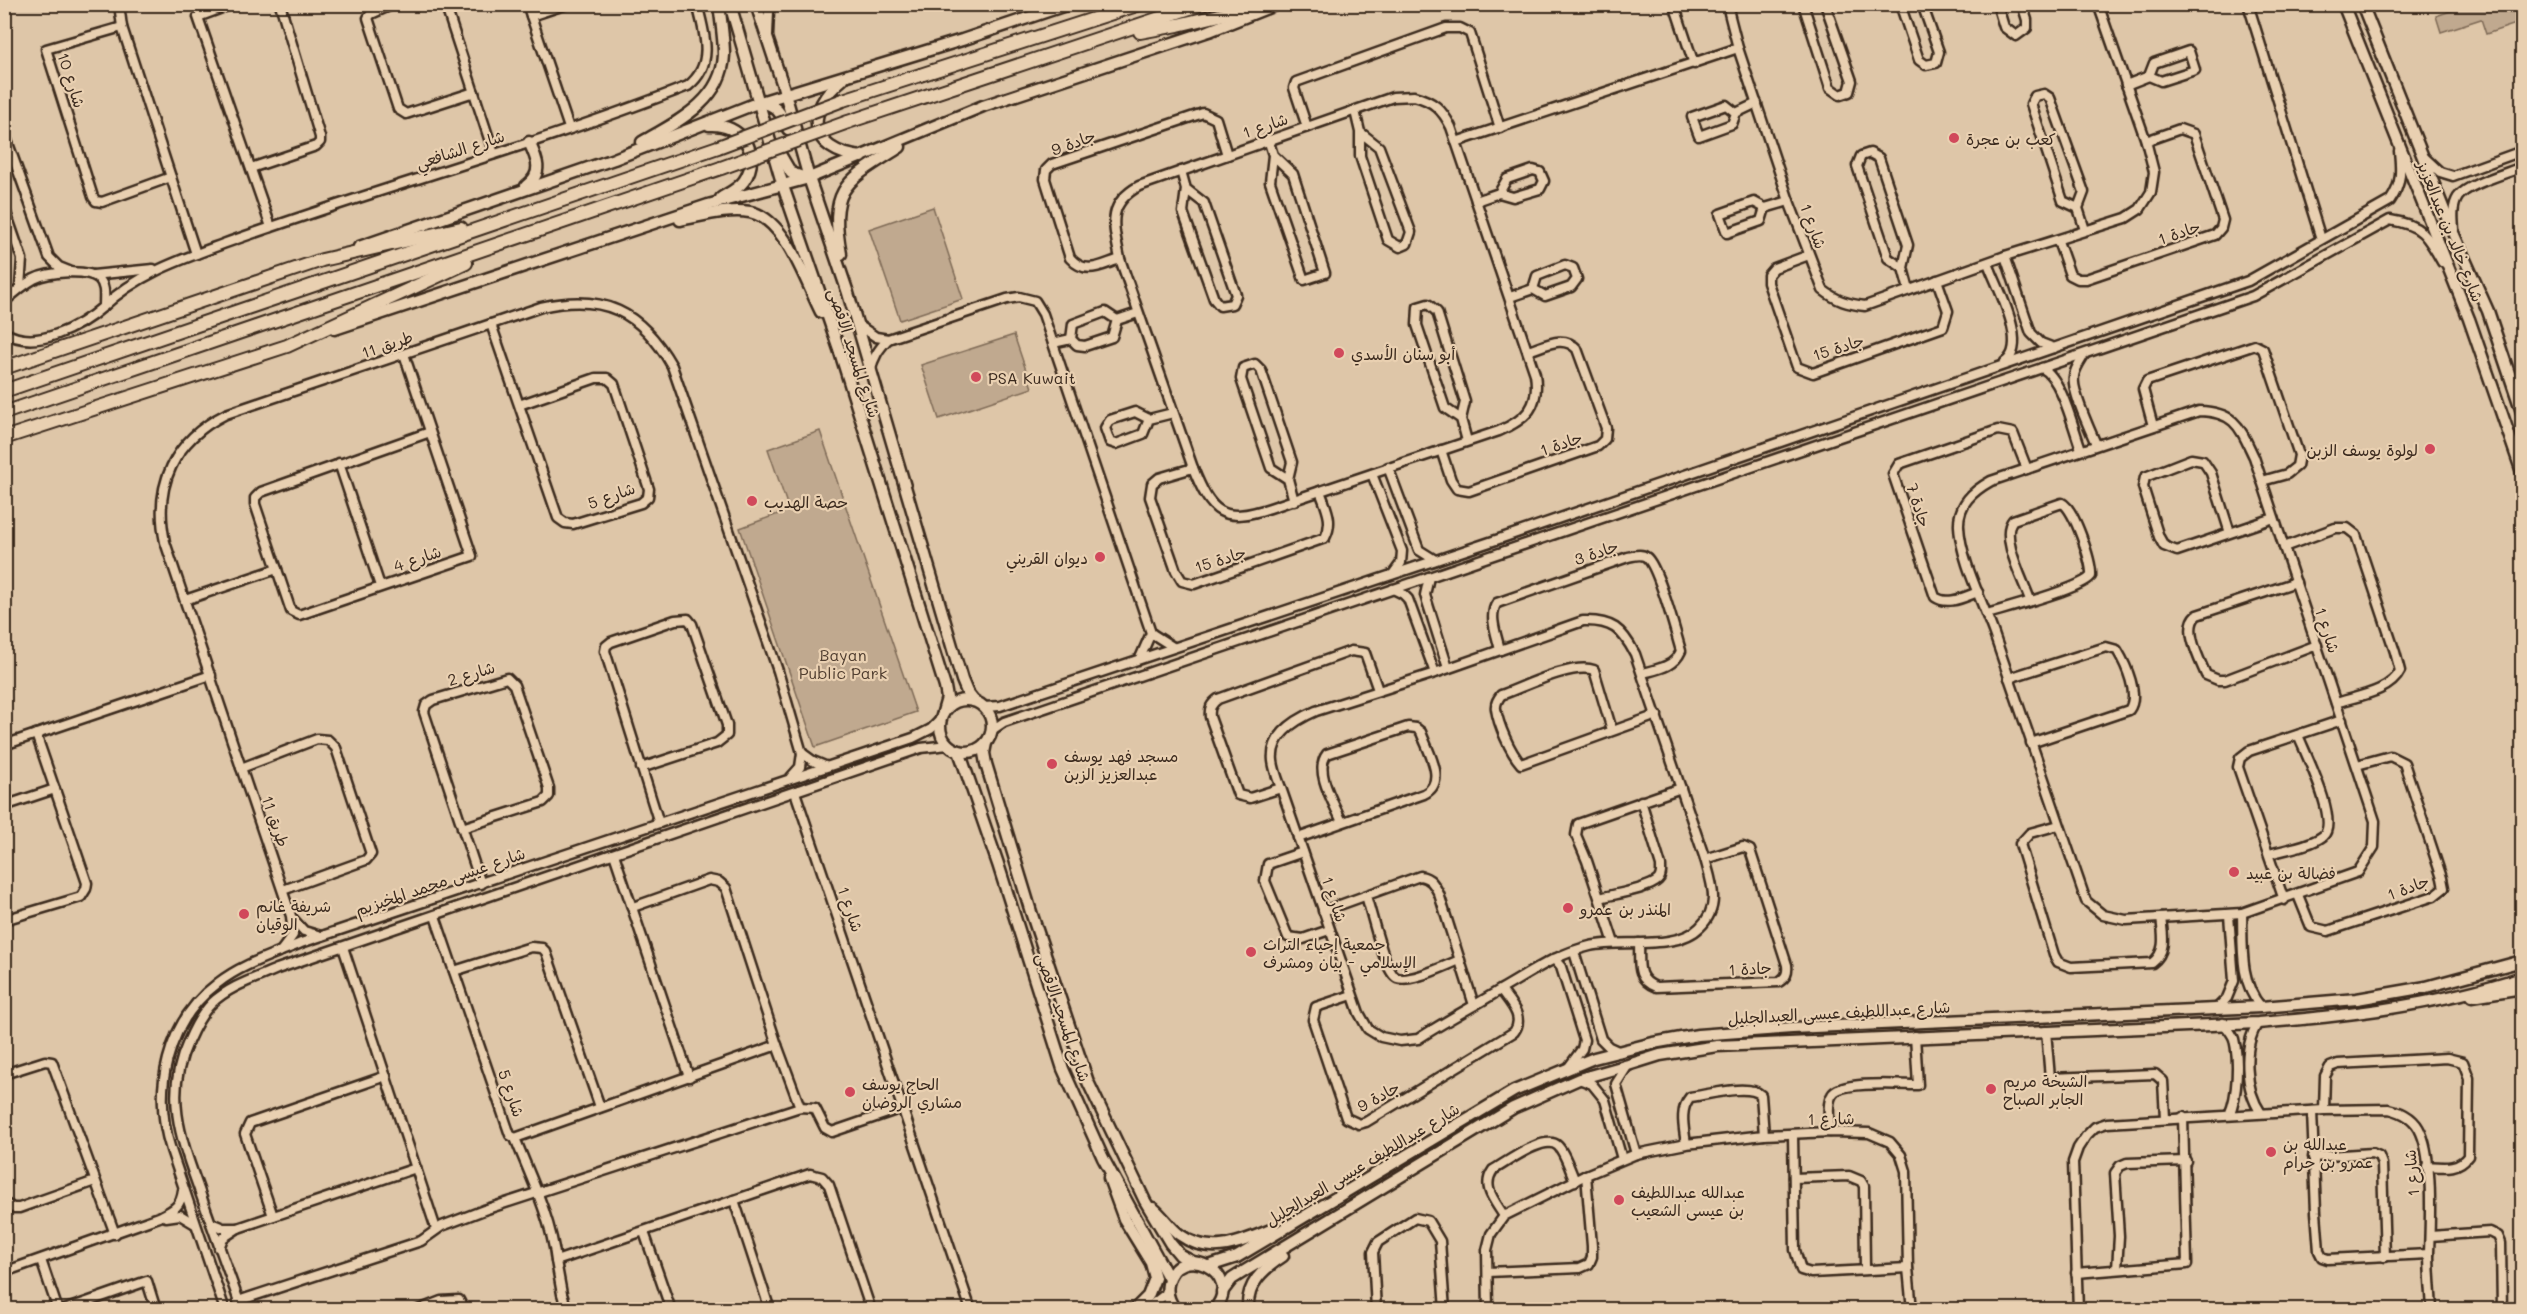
<svg xmlns="http://www.w3.org/2000/svg" width="2527" height="1314" font-family="Mali,'Playpen Sans Arabic',sans-serif">
	<rect width="100%" height="100%" fill="#dec6a8"/>
	<filter id="ink" filterUnits="userSpaceOnUse"><feTurbulence type="fractalNoise" baseFrequency=".0167" numOctaves="2"/><feDisplacementMap in="SourceGraphic" scale="12" xChannelSelector="R" yChannelSelector="G"/><feConvolveMatrix kernelMatrix="1 2 1 2 8 2 1 2 1" color-interpolation-filters="sRGB"/></filter>
	<g filter="url(#ink)">
		<g fill="#c0a98f" stroke="#7e6a56" stroke-width="1.5">
			<polygon points="2471,4 2522,5 2522,22 2486,34 2481,19 2441,32 2436,16"/>
			<polygon points="933,207 963,299 900,320 869,229"/>
			<polygon points="1014,335 1032,388 939,419 921,365"/>
			<polygon points="820,431 916,712 815,747 740,528 789,510 768,449"/>
		</g>
		<g fill="none" stroke-linecap="round" stroke-linejoin="round">
			<g stroke="#3b2a1e" stroke-width="13">
				<g id="minor">
					<polyline points="119,4 122,27 196,254"/>
					<polyline points="233,4 198,17 271,227"/>
					<polyline points="394,4 371,14 368,18 398,109 406,114 474,92"/>
					<polyline points="445,4 494,154"/>
					<polyline points="527,4 569,128"/>
					<polyline points="1674,4 1694,64"/>
					<path d="M1732 4 1729 13 1738 48 1789 201 1823 290C1837 301 1848 304 1865 306L2005 256 2126 218 2140 209 2151 192 2154 172 2146 141 2098 4"/>
					<polyline points="1803,4 1830,88 1840,95 1849,92 1852,81 1825,4"/>
					<polyline points="1900,4 1919,60 1926,65 1936,63 1939,52 1922,4"/>
					<polyline points="1997,4 2004,27 2016,36 2027,28 2027,20 2022,4"/>
					<polyline points="2248,4 2321,239"/>
					<polyline points="531,16 567,4"/>
					<polyline points="122,27 46,49 93,197 96,201 102,202 171,177"/>
					<polyline points="768,35 769,11 772,4"/>
					<polyline points="2126,85 2149,76 2161,81 2195,70 2189,51 2154,63 2149,76"/>
					<path d="M1414 96C1433 101 1442 109 1451 127L1535 374C1540 406 1527 419 1499 431L1270 508C1222 524 1211 513 1193 468L1120 259C1114 227 1105 205 1139 186L1393 97Z"/>
					<polyline points="1355,111 1360,132 1379,147 1411,232 1407,244 1400,247 1388,240 1360,156 1360,132"/>
					<polyline points="1736,113 1726,105 1692,117 1699,136 1732,124 1736,113 1757,103"/>
					<polyline points="1307,127 1294,88 1296,82 1446,28 1460,28 1470,33 1500,128"/>
					<polyline points="4,132 49,257 59,267 69,271"/>
					<polyline points="1268,139 1273,155 1293,174 1325,273 1304,280 1270,182 1273,155"/>
					<polyline points="1456,142 1738,48"/>
					<polyline points="2425,158 2440,172 2453,176 2522,151"/>
					<polyline points="251,168 316,146 320,142 320,137 280,4"/>
					<polyline points="1181,171 1186,189 1183,212 1214,299 1220,306 1232,304 1236,295 1204,203 1186,189"/>
					<polyline points="1476,201 1499,193 1513,197 1540,189 1544,181 1540,172 1533,170 1507,179 1499,193"/>
					<polygon points="1754,202 1765,208 1761,221 1727,233 1720,214"/>
					<polyline points="4,207 22,259 20,287"/>
					<polyline points="1765,208 1789,201"/>
					<polyline points="2078,208 2063,201 2031,104 2035,96 2044,94 2050,98 2084,192 2078,208 2085,230"/>
					<path d="M2454 229C2453 218 2452 206 2458 197 2467 184 2508 173 2522 167"/>
					<polyline points="2058,241 2070,275 2078,279 2086,279 2215,235 2221,228 2223,220 2194,134 2180,129 2146,141"/>
					<polyline points="1809,255 1774,268 1768,275 1768,283 1797,367 1813,373 1943,327 1948,311 1937,280"/>
					<polyline points="2005,256 2031,333 2041,343 2054,348"/>
					<path d="M1120 259C1101 265 1086 276 1070 258L1045 179 1046 170 1052 164 1203 113 1216 119 1227 155"/>
					<path d="M1988 263C1996 286 2030 345 2005 362"/>
					<polyline points="1903,268 1888,258 1857,166 1861,156 1870,153 1879,158 1908,245 1903,268 1909,290"/>
					<polyline points="93,275 153,269"/>
					<polyline points="1510,297 1533,289 1545,296 1571,287 1577,279 1573,268 1565,265 1537,276 1533,289"/>
					<path d="M4 302C14 293 23 285 34 279 48 272 88 268 99 279 106 286 104 297 104 306 80 327 35 352 4 332"/>
					<path d="M104 306C138 274 180 260 223 244 259 231 295 219 331 207 450 168 571 132 688 86 715 65 705 34 697 4"/>
					<polygon points="1105,312 1117,320 1112,337 1085,346 1077,345 1071,339 1073,324"/>
					<polyline points="1117,320 1138,313"/>
					<polyline points="491,324 558,518 565,523 573,524 641,503 648,497 649,489 614,384 607,378 596,378 519,405"/>
					<polyline points="857,324 876,337 888,339"/>
					<polyline points="1053,343 1071,339"/>
					<polyline points="404,354 472,556 299,615 291,611 255,504 255,498 261,492 430,432"/>
					<path d="M2084 355C2080 362 2075 368 2074 376 2071 390 2090 430 2096 444"/>
					<path d="M2042 368C2062 378 2073 428 2081 449"/>
					<path d="M871 370C873 357 879 349 888 339L1007 299 1019 297 1035 301 1043 314 1151 633 1173 647"/>
					<path d="M2199 411C2236 412 2240 428 2254 457L2375 821 2374 847 2358 872 2242 913 2126 920 2103 915 2086 901C2055 812 2025 723 1994 634 1983 603 1960 558 1959 526 1958 504 1973 491 1991 481Z"/>
					<polyline points="1149,419 1143,434 1116,444 1110,442 1105,428 1110,420 1135,412 1149,419 1173,413"/>
					<polyline points="1461,419 1445,408 1417,325 1418,307 1428,304 1437,312 1465,402 1461,419 1467,441"/>
					<polyline points="2153,426 2143,389 2147,381 2255,345 2263,349 2299,455 2297,466 2287,474 2262,481"/>
					<path d="M1441 450 1451 480 1457 489 1469 491 1598 446 1605 439 1606 428 1577 349C1563 334 1545 346 1528 351"/>
					<polyline points="339,463 380,586"/>
					<polyline points="1388,467 1419,550 1435,560"/>
					<path d="M1193 468 1159 478 1152 484 1150 497 1176 571 1182 581 1194 584 1325 538C1334 521 1326 508 1320 491"/>
					<polyline points="1372,474 1402,551 1401,563 1393,574"/>
					<polyline points="1288,479 1271,468 1241,379 1243,368 1255,364 1261,370 1292,462 1288,479 1294,501"/>
					<polyline points="2230,533 2211,473 2203,461 2191,459 2145,477 2143,487 2159,537 2164,546 2177,551 2274,518"/>
					<path d="M2284 547 2335 528H2347L2356 535 2395 652 2400 671C2390 692 2357 696 2336 703"/>
					<polyline points="1429,577 1425,595 1448,668"/>
					<path d="M2296 582 2197 615C2182 628 2200 660 2206 675L2218 680H2225L2317 645"/>
					<polyline points="1393,589 1403,594 1408,599 1435,673"/>
					<path d="M1978 592C1964 597 1948 606 1935 597L1893 474 1899 464 1998 430 2013 433 2027 469"/>
					<polyline points="185,600 277,569"/>
					<path d="M1987 614C2007 608 2081 589 2091 576 2092 562 2074 508 2062 503L2013 520C1999 536 2024 582 2030 600"/>
					<path d="M1583 621C1612 620 1622 629 1635 654L1705 859C1712 884 1721 907 1700 927 1677 951 1621 939 1590 946 1556 954 1530 973 1500 990 1473 1007 1445 1021 1418 1039L1400 1041 1381 1037 1368 1029 1359 1013 1281 788C1278 780 1274 770 1273 761 1270 735 1295 720 1316 711L1435 673Z"/>
					<path d="M1500 650C1497 636 1488 615 1497 603L1628 557C1634 556 1641 553 1646 557 1658 565 1676 634 1681 651 1674 667 1658 669 1643 673"/>
					<polyline points="1140,658 1151,633"/>
					<path d="M2009 678 2106 647 2117 650C2126 665 2140 695 2129 710L2031 743"/>
					<path d="M984 707 1000 706 1496 540 2248 281 2390 201C2402 184 2401 170 2399 151"/>
					<path d="M992 730 1004 722 2253 296 2390 220C2422 225 2427 235 2442 262"/>
					<path d="M1612 730 1594 670C1572 662 1524 687 1501 695 1498 699 1495 703 1496 709 1498 724 1510 752 1521 764L1657 715"/>
					<polyline points="4,745 211,675"/>
					<polyline points="802,753 813,761 825,766"/>
					<polyline points="241,768 317,739 328,740 336,748 371,854 366,860 283,890"/>
					<polyline points="641,768 717,743 727,735 727,725 692,624 688,619 675,620 611,642 606,646 605,651 659,823"/>
					<path d="M1281 788 1250 798 1238 795 1210 717C1209 708 1211 704 1218 699L1351 651 1365 653 1378 690"/>
					<polyline points="795,792 971,1310"/>
					<polyline points="4,806 55,789"/>
					<path d="M2059 825 2030 833 2020 844 2054 955 2058 962 2071 967 2152 963C2167 952 2163 935 2161 918"/>
					<polyline points="462,828 543,802 549,796 549,788 514,685 507,678 433,700 426,705 424,712 481,884"/>
					<path d="M1298 838 1424 794C1448 782 1428 752 1421 732L1416 728 1408 727 1327 754C1313 771 1335 805 1342 822"/>
					<polyline points="1303,852 1268,864 1265,881 1288,937 1303,939 1329,930"/>
					<polyline points="614,854 689,1077"/>
					<path d="M2270 854C2286 849 2310 846 2323 836 2340 822 2305 753 2298 735"/>
					<polyline points="2298,895 2311,927 2328,931 2434,896 2444,888 2442,878 2404,763 2390,756 2357,765"/>
					<path d="M1366 896C1371 910 1385 974 1397 978 1411 983 1446 965 1460 960"/>
					<path d="M1600 898C1614 894 1649 889 1658 880 1662 876 1661 871 1661 866L1641 801"/>
					<polyline points="2284,900 2238,767 2240,758 2249,751 2342,720"/>
					<polyline points="633,907 709,880 719,882 726,888 777,1045 800,1107"/>
					<path d="M1323 911 1420 876C1431 878 1434 884 1439 894L1474 1005"/>
					<path d="M2242 913C2243 944 2239 982 2261 1007"/>
					<path d="M435 916 510 1135 515 1138C531 1178 551 1218 556 1261"/>
					<polyline points="293,919 304,931 321,936"/>
					<polyline points="4,920 81,897 86,889 87,883 36,734"/>
					<polyline points="1614,943 1587,861 1576,835 1578,824 1681,788"/>
					<path d="M1639 943C1640 963 1635 979 1656 987L1779 982C1786 977 1788 974 1787 965L1750 850 1743 847 1705 859"/>
					<polyline points="343,947 436,1229"/>
					<path d="M281 951 293 935 291 916 165 542C153 485 174 440 226 414L541 307C603 293 641 311 672 366L778 671 802 753 800 767 791 777"/>
					<polyline points="1574,952 1601,1039 1609,1047 1620,1052"/>
					<polyline points="1554,959 1561,967 1584,1040 1582,1049 1568,1068"/>
					<polyline points="454,971 531,947 542,948 546,952 600,1107"/>
					<path d="M1352 995 1316 1007 1313 1020 1346 1118 1359 1124 1366 1122 1514 1032C1525 1017 1510 1003 1501 990"/>
					<polyline points="2216,1009 2227,998 2234,981 2229,915"/>
					<path d="M2223 1023C2227 1028 2232 1033 2234 1039 2239 1059 2238 1096 2229 1115"/>
					<path d="M2258 1023C2242 1047 2245 1090 2261 1113"/>
					<polyline points="2046,1031 2050,1078 2155,1074 2163,1081 2165,1118"/>
					<polyline points="1628,1065 1616,1084 1636,1154"/>
					<polyline points="4,1074 45,1061 52,1062 115,1234"/>
					<polyline points="1579,1079 1592,1084 1605,1100 1622,1159"/>
					<path d="M2324 1110 2325 1076 2330 1067 2338 1064 2447 1058 2463 1062 2469 1078 2468 1156C2458 1170 2443 1167 2427 1166"/>
					<polyline points="2312,1111 2316,1212 2319,1251 2322,1257 2328,1259 2429,1254"/>
					<path d="M1830 1132C1830 1122 1826 1104 1832 1095 1840 1080 1901 1085 1918 1085L1915 1036"/>
					<polyline points="1793,1135 1795,1250 1801,1270 1811,1273 1908,1268"/>
					<polyline points="515,1138 777,1045"/>
					<path d="M1686 1144C1684 1128 1679 1110 1690 1097 1707 1095 1749 1083 1761 1095L1764 1135"/>
					<polyline points="2313,1157 2372,1153 2379,1156 2382,1164 2385,1257"/>
					<polyline points="1794,1178 1849,1176 1861,1181 1864,1186 1865,1268"/>
					<polyline points="734,1200 770,1310"/>
					<polyline points="4,1203 13,1208 19,1208 95,1181"/>
					<polyline points="273,1216 245,1134 250,1123 386,1076"/>
					<path d="M1504 1216C1495 1201 1481 1187 1493 1170 1506 1163 1545 1133 1558 1146 1565 1153 1570 1170 1575 1181"/>
					<polyline points="166,1217 180,1215 195,1224"/>
					<polyline points="211,1223 223,1228 238,1228"/>
					<polyline points="644,1232 671,1310"/>
					<polyline points="2430,1236 2490,1232 2498,1236 2501,1243 2502,1310"/>
					<polyline points="219,1248 223,1238 238,1228 416,1168"/>
					<polyline points="41,1260 58,1310"/>
					<polyline points="2117,1269 2119,1236 2115,1173 2120,1166 2127,1163 2186,1161"/>
					<path d="M4 1272 159 1217C173 1210 181 1207 183 1190"/>
					<polyline points="1488,1272 1580,1268 1589,1264 1592,1257 1592,1246 1586,1175"/>
					<polyline points="2076,1273 2187,1264 2183,1117"/>
					<polyline points="238,1301 421,1241 442,1226 484,1210 800,1107 815,1108 825,1128 832,1132 902,1108"/>
					<polyline points="64,1310 147,1281 156,1310"/>
					<path d="M225 1310 171 1150C152 1091 166 1022 218 983 242 964 273 955 301 943L913 738 931 729 940 720"/>
					<path d="M242 1310C229 1273 216 1237 203 1201 184 1146 162 1099 188 1042 194 1028 201 1014 212 1003 230 986 254 979 277 969L921 748 948 745"/>
					<polyline points="418,1310 441,1301 459,1300 464,1310"/>
					<polyline points="567,1310 562,1294 556,1261 810,1174 822,1177 829,1185 871,1310"/>
					<polyline points="1145,1310 1167,1293"/>
					<polyline points="1376,1310 1373,1252 1378,1242 1415,1218 1428,1221 1440,1241 1445,1310"/>
					<polyline points="1484,1310 1488,1310 1487,1250 1491,1234 1504,1216 1586,1175 1636,1154 1686,1144 1764,1135 1830,1132 1869,1133 1890,1142 1901,1155 1906,1171 1908,1268 1912,1310"/>
					<path d="M2078 1310 2073 1162 2078 1148 2086 1136 2095 1127 2107 1123 2324 1110 2389 1109C2403 1112 2415 1118 2421 1133 2433 1161 2430 1222 2429 1253 2429 1272 2431 1291 2432 1310"/>
				</g>
			</g>
			<g stroke="#3b2a1e" stroke-width="15">
				<g id="major">
					<polyline points="730,4 783,186 839,349 945,687 947,698 943,712"/>
					<polyline points="756,4 783,86 809,178 848,293 962,680 967,692 974,701"/>
					<polyline points="2343,4 2469,319 2522,472"/>
					<polyline points="2362,4 2454,235 2488,311 2522,412"/>
					<path d="M843 79C804 110 807 151 862 157"/>
					<path d="M760 103C777 103 782 116 788 129"/>
					<path d="M709 125C741 123 763 153 744 181 738 189 729 193 721 198"/>
					<path d="M642 142C677 122 722 101 724 55 724 39 721 21 719 4"/>
					<polyline points="777,149 791,173 806,178"/>
					<path d="M526 186C544 173 537 159 529 142"/>
					<path d="M680 220C702 216 728 208 750 212 786 219 806 283 821 312"/>
					<polyline points="359,247 614,159 757,103 962,40 1069,4"/>
					<path d="M841 254C828 186 847 181 900 147"/>
					<polyline points="335,329 708,205 809,178 983,106 1209,31 1277,4"/>
					<circle cx="966" cy="726" r="26"/>
					<polyline points="986,743 984,753 986,764 1031,912 1088,1082 1145,1201 1170,1243 1180,1255 1193,1262"/>
					<polyline points="959,751 998,864 1063,1069 1103,1158 1169,1279"/>
					<polyline points="2472,996 2522,988"/>
					<polyline points="1109,1178 1124,1219 1151,1263 1155,1278 1148,1296 1134,1310"/>
					<path d="M1153 1208C1163 1216 1170 1228 1180 1235 1211 1257 1241 1242 1273 1229"/>
					<polyline points="1209,1266 1237,1257 1514,1091 1594,1058 1653,1043 1698,1035 1792,1028 2261,1007 2357,999 2426,987 2522,961"/>
					<path d="M1222 1292 1232 1279 1243 1272 1513 1108 1579 1079 1628 1065 1660 1055 1717 1046 2258 1023C2348 1016 2437 1005 2522 977"/>
					<path d="M1176 1310C1169 1302 1166 1294 1168 1284 1177 1239 1247 1272 1214 1310"/>
					<path d="M1248 1310C1246 1284 1263 1269 1283 1256"/>
				</g>
			</g>
			<g stroke="#3b2a1e" stroke-width="16">
				<g id="highway">
					<polyline points="1140,32 1178,25 1266,4"/>
					<polyline points="843,100 1140,4"/>
					<polyline points="848,122 1202,4"/>
					<polyline points="4,368 322,260 461,228"/>
					<polyline points="4,391 718,147"/>
					<polyline points="4,413 721,168"/>
					<polyline points="4,438 287,346 466,263"/>
				</g>
			</g>
			<use href="#minor" stroke="#e9d0b1" stroke-width="8"/>
			<use href="#major" stroke="#e9d0b1" stroke-width="10"/>
			<use href="#highway" stroke="#e9d0b1" stroke-width="12"/>
			<g stroke="#3b2a1e" stroke-width="16" stroke-linecap="butt">
				<g id="highway-bridge">
					<polyline points="718,147 843,100"/>
					<polyline points="721,168 848,122"/>
				</g>
			</g>
			<use href="#highway-bridge" stroke="#e9d0b1" stroke-width="12"/>
		</g>
	</g>
	<g fill="#d1495b" stroke="#e9d0b1" stroke-width="2">
		<circle cx="1954" cy="138" r="6"/>
		<circle cx="1339" cy="353" r="6"/>
		<circle cx="976" cy="377" r="6"/>
		<circle cx="2430" cy="449" r="6"/>
		<circle cx="752" cy="501" r="6"/>
		<circle cx="1100" cy="557" r="6"/>
		<circle cx="1052" cy="764" r="6"/>
		<circle cx="2234" cy="872" r="6"/>
		<circle cx="1568" cy="908" r="6"/>
		<circle cx="244" cy="914" r="6"/>
		<circle cx="1251" cy="952" r="6"/>
		<circle cx="1991" cy="1089" r="6"/>
		<circle cx="850" cy="1092" r="6"/>
		<circle cx="2271" cy="1152" r="6"/>
		<circle cx="1619" cy="1200" r="6"/>
	</g>
	<g text-anchor="middle" dominant-baseline="central" stroke-width="4.5" stroke-linejoin="round" paint-order="stroke">
		<g font-size="16" fill="#3b2a1e" stroke="#e9d0b1">
			<text transform="translate(72 80) rotate(72)">شارع 10</text>
			<text transform="translate(1265 125) rotate(-19)">شارع 1</text>
			<text transform="translate(1073 142) rotate(-20)">جادة 9</text>
			<text transform="translate(460 149) rotate(-18)">شارع الشافعي</text>
			<text transform="translate(1814 226) rotate(70)">شارع 1</text>
			<text transform="translate(2451 231) rotate(68)">شارع خالد بن عبدالعزيز</text>
			<text transform="translate(2179 232) rotate(-19)">جادة 1</text>
			<text transform="translate(387 344) rotate(-19)">طريق 11</text>
			<text transform="translate(1838 347) rotate(-18)">جادة 15</text>
			<text transform="translate(855 353) rotate(72)">شارع المسجد الاقصى</text>
			<text transform="translate(1561 443) rotate(-19)">جادة 1</text>
			<text transform="translate(611 495) rotate(-20)">شارع 5</text>
			<text transform="translate(1919 505) rotate(72)">جادة 7</text>
			<text transform="translate(1596 552) rotate(-19)">جادة 3</text>
			<text transform="translate(417 558) rotate(-19)">شارع 4</text>
			<text transform="translate(1220 559) rotate(-18)">جادة 15</text>
			<text transform="translate(2328 630) rotate(72)">شارع 1</text>
			<text transform="translate(471 673) rotate(-17)">شارع 2</text>
			<text transform="translate(276 821) rotate(71)">طريق 11</text>
			<text transform="translate(440 881) rotate(-19)">شارع عيسى محمد المخيزيم</text>
			<text transform="translate(2408 887) rotate(-21)">جادة 1</text>
			<text transform="translate(1335 899) rotate(71)">شارع 1</text>
			<text transform="translate(851 909) rotate(71)">شارع 1</text>
			<text transform="translate(1750 968) rotate(-3)">جادة 1</text>
			<text transform="translate(1839 1012) rotate(-3)">شارع عبداللطيف عيسى العبدالجليل</text>
			<text transform="translate(1064 1017) rotate(71)">شارع المسجد الاقصى</text>
			<text transform="translate(512 1093) rotate(71)">شارع 5</text>
			<text transform="translate(1378 1096) rotate(-29)">جادة 9</text>
			<text transform="translate(1831 1118) rotate(-1)">شارع 1</text>
			<text transform="translate(1362 1164) rotate(-31)">شارع عبداللطيف عيسى العبدالجليل</text>
			<text transform="translate(2411 1173) rotate(-95)">شارع 1</text>
		</g>
		<g font-size="16" fill="#3b2a1e" stroke="#e9d0b1" text-anchor="start">
			<text x="1966" y="138">كعب بن عجرة</text>
			<text x="1351" y="353">أبو سنان الأسدي</text>
			<text x="988" y="377">PSA Kuwait</text>
			<text x="2418" y="449" text-anchor="end">لولوة يوسف الزبن</text>
			<text x="764" y="501">حصة الهديب</text>
			<text x="1088" y="557" text-anchor="end">ديوان القريني</text>
			<text x="1064" y="755">مسجد فهد يوسف<tspan x="1064" dy="18">عبدالعزيز الزبن</tspan></text>
			<text x="2246" y="872">فضالة بن عبيد</text>
			<text x="256" y="905">شريفة غانم<tspan x="256" dy="18">الوقيان</tspan></text>
			<text x="1580" y="908">المنذر بن عمرو</text>
			<text x="1263" y="943">جمعية إحياء التراث<tspan x="1263" dy="18">الإسلامي - بيان ومشرف</tspan></text>
			<text x="2003" y="1080">الشيخة مريم<tspan x="2003" dy="18">الجابر الصباح</tspan></text>
			<text x="862" y="1083">الحاج يوسف<tspan x="862" dy="18">مشاري الروضان</tspan></text>
			<text x="2283" y="1143">عبدالله بن<tspan x="2283" dy="18">عمرو بن حرام</tspan></text>
			<text x="1631" y="1191">عبدالله عبداللطيف<tspan x="1631" dy="18">بن عيسى الشعيب</tspan></text>
		</g>
		<g font-size="16" fill="#4f3d2f" stroke="#e9d0b1">
			<text x="843" y="654">Bayan<tspan x="843" dy="18">Public Park</tspan></text>
		</g>
	</g>
	<rect width="2527" height="1314" fill="none" stroke="#e9d0b1" stroke-width="24"/>
	<rect x="12" y="12" width="2503" height="1290" fill="none" stroke="#3b2a1e" stroke-width="2" filter="url(#ink)"/>
</svg>
